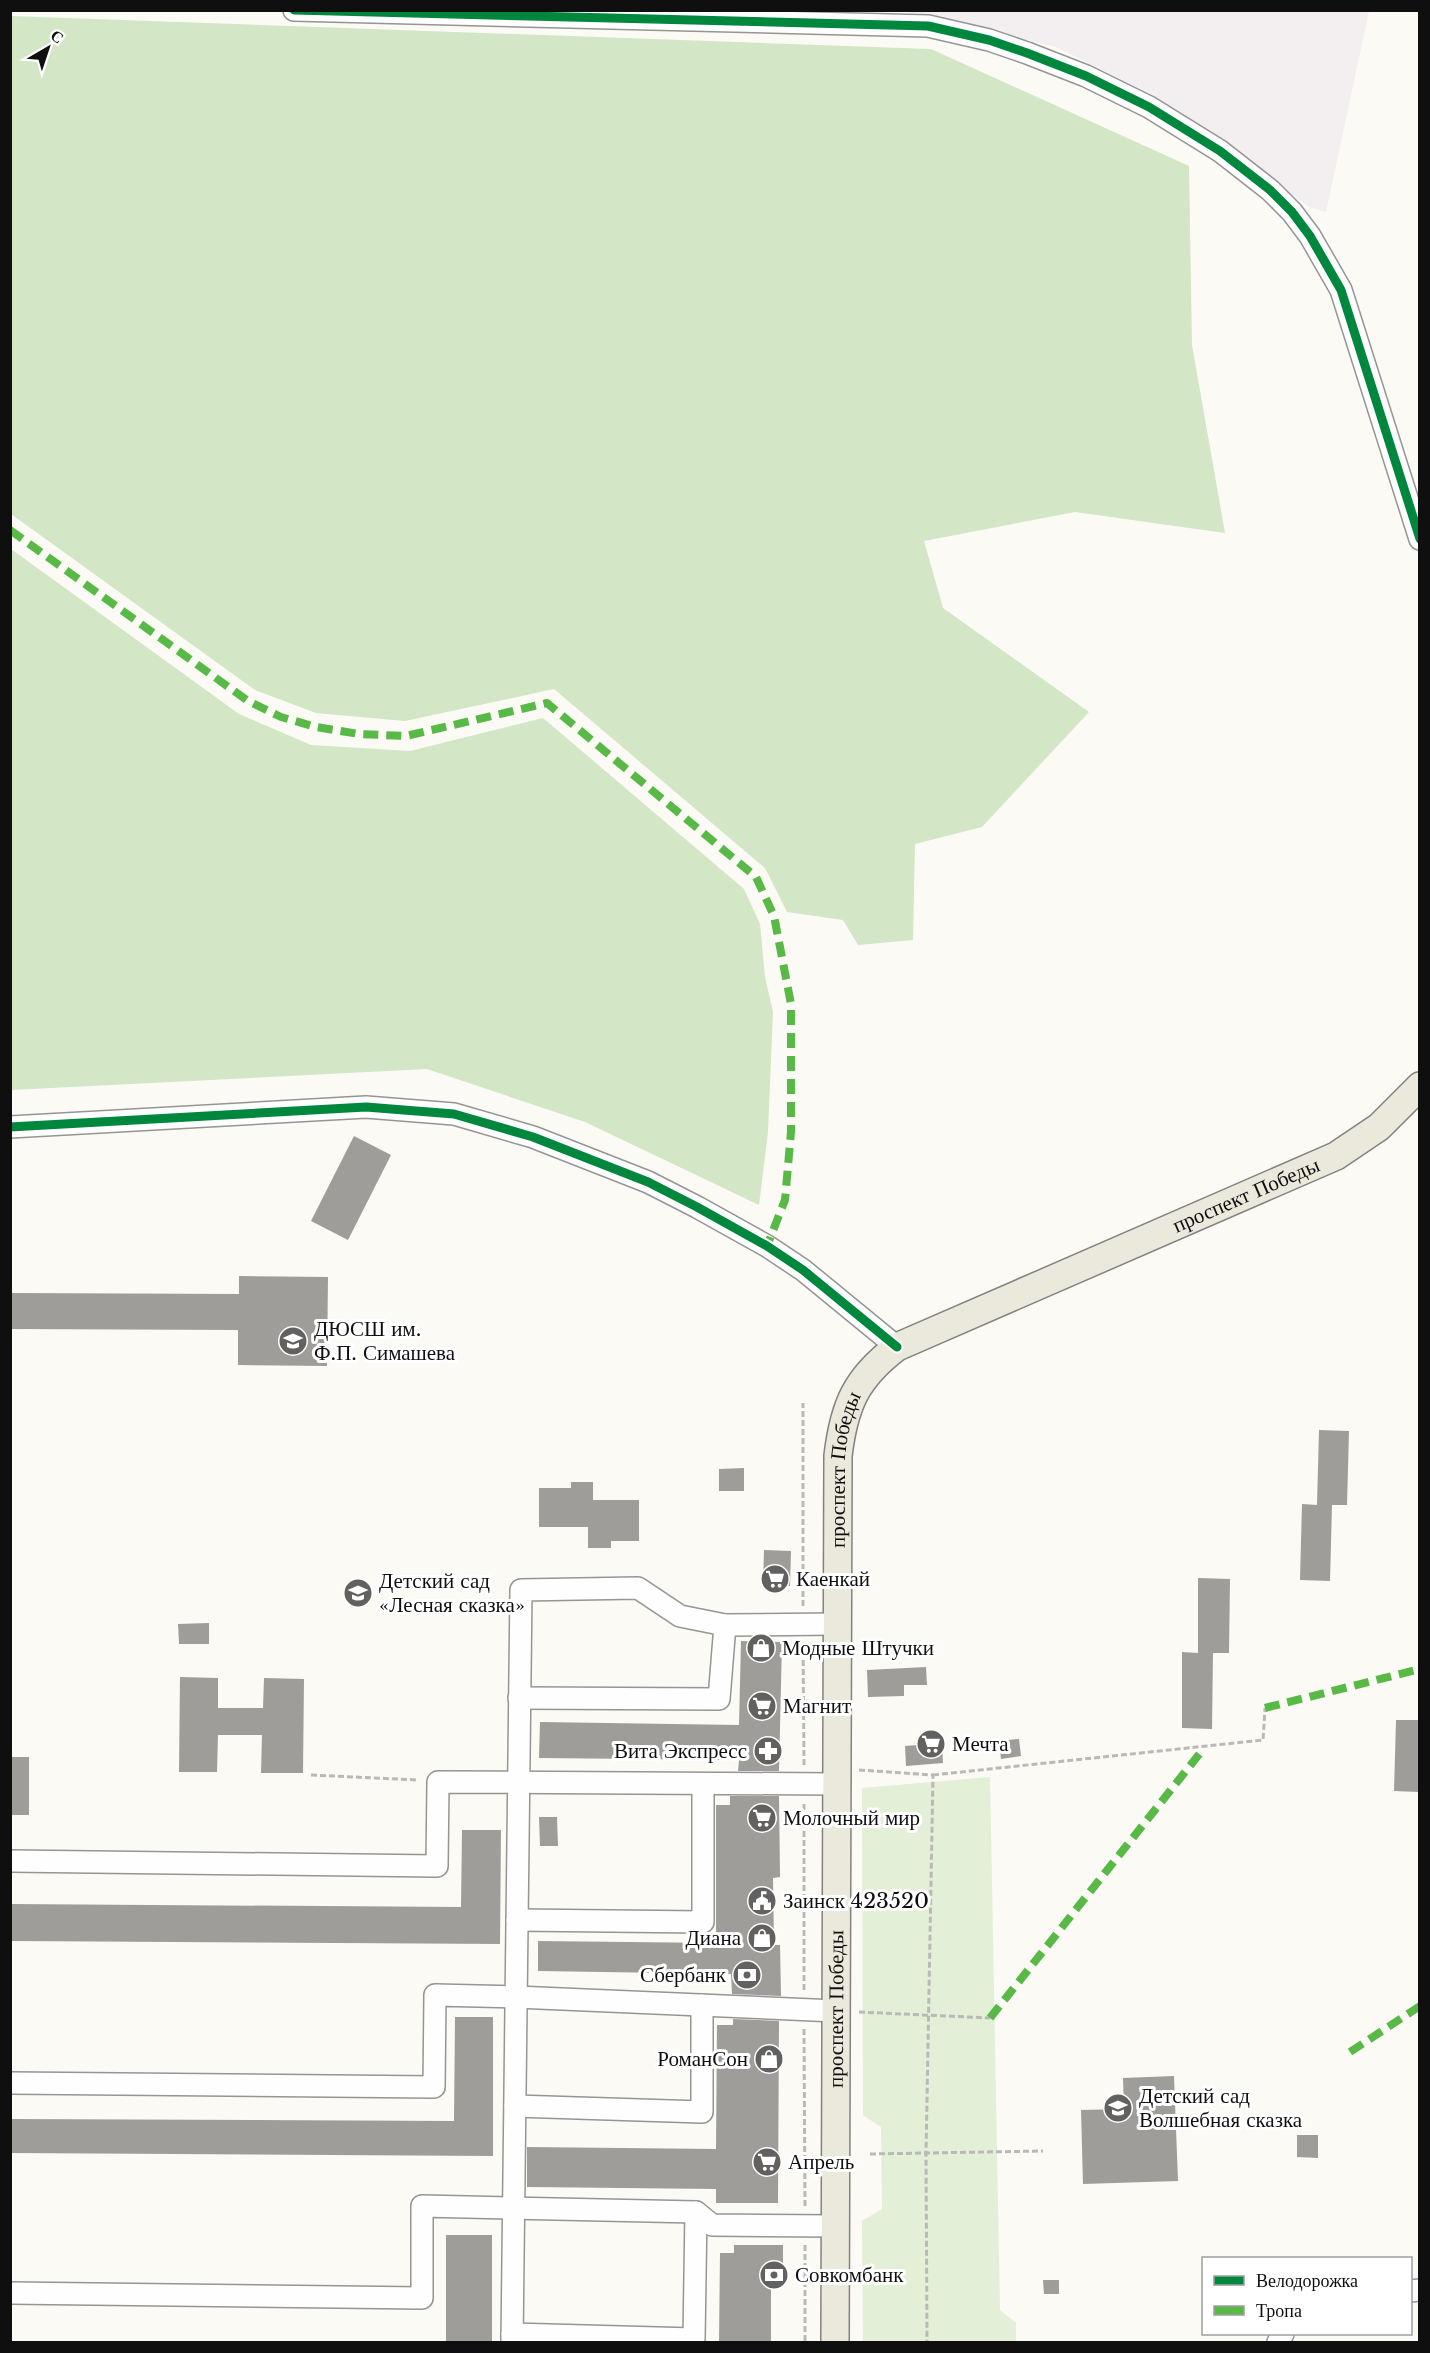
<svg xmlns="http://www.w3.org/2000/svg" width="1430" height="2353" font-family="'Libre Baskerville',serif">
	<rect width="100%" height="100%" fill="#fbfaf5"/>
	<polygon fill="#f3eef0" points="902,11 1369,11 1326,212 1309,207 1149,93 1056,47"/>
	<polygon fill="#e3efd6" points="990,1777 1000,2310 1016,2323 1016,2342 863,2342 862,2221 882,2209 881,2127 863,2115 862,1788"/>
	<g fill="#d3e6c5">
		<polygon points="11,16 931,49 1189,166 1192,345 1225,533 1075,512 924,541 943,608 1089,712 982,827 915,844 913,940 858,945 843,920 787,912 765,868 554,689 405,721 316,713 255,690 11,514"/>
		<polygon points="11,549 239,714 311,745 410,751 543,718 744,889 760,924 765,977 773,1012 768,1132 759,1205 585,1122 427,1069 11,1090"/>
	</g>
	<g fill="#9f9d9a">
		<polygon points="354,1136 391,1155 348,1240 311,1221"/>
		<polygon points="239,1276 328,1277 327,1366 238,1365 238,1330 10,1329 10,1293 239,1294"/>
		<polygon points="1319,1430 1349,1431 1347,1505 1332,1505 1330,1581 1300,1580 1302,1504 1317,1505"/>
		<polygon points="744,1468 744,1491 719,1491 719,1469"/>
		<polygon points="571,1482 593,1482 593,1500 639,1500 639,1541 611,1541 611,1548 588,1548 588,1527 539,1527 539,1488 571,1488"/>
		<polygon points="764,1550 791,1551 790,1586 763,1585"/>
		<polygon points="1198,1578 1230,1579 1229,1653 1213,1653 1212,1729 1182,1728 1182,1652 1198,1653"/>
		<polygon points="209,1623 209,1644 179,1644 178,1624"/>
		<polygon points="741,1641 782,1642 779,1771 738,1771 739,1760 539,1758 540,1722 739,1725"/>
		<polygon points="926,1667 927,1685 904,1685 904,1696 868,1697 867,1670"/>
		<polygon points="180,1677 218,1678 218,1708 263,1708 264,1678 304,1679 303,1773 261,1773 262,1735 218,1735 217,1772 179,1772"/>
		<polygon points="1396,1720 1419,1720 1419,1792 1394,1791"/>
		<polygon points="1019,1739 1021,1756 1001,1759 999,1741"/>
		<polygon points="942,1743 943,1763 906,1766 905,1746"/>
		<rect x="11" y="1757" width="18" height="58"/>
		<polygon points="730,1796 779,1796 780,1877 773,1878 774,1945 780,1945 781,1996 732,1994 731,1974 538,1971 538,1941 716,1943 716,1805 730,1805"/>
		<polygon points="539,1817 557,1817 558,1846 540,1846"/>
		<polygon points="462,1830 501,1830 500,1944 10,1941 10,1904 461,1907"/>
		<polygon points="455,2017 493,2017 493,2156 10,2153 10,2119 454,2121"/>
		<polygon points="733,2019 779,2021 778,2203 716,2203 716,2189 527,2187 527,2147 716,2149 717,2025 733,2025"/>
		<polygon points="1174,2076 1178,2181 1083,2184 1081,2110 1124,2109 1123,2078"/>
		<polygon points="1297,2135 1318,2135 1318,2158 1297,2157"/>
		<rect x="446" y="2235" width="46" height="108"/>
		<polygon points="734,2245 783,2245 783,2284 771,2284 771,2343 719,2343 720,2253 734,2253"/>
		<polygon points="1043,2280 1059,2280 1059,2294 1044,2294"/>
	</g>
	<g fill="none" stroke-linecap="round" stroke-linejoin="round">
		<g stroke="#959593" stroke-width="24">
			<g id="minor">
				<polyline points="294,10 928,26 989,40 1027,53 1086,76 1149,107 1220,151 1270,190 1292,212 1310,236 1341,290 1420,539"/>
				<polyline points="10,1127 366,1107 454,1114 533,1137 648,1182 697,1207 767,1246 803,1270 897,1347"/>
				<polyline points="519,1698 719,1699 725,1625"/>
				<polyline points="10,1861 437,1866 438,1782 837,1784"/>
				<polyline points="517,1920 703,1922 703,1784"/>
				<polyline points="10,2083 434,2087 435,1995 516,1997 836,2011"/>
				<polyline points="515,2106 702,2112 702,2005"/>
				<polyline points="1410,2291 1420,2290"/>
				<polyline points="10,2293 422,2298 422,2206 696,2212 712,2225 835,2226"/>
				<polyline points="512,2334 694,2339 696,2212"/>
				<polyline points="512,2342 521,1590 638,1588 680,1616 725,1625 837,1624"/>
				<polyline points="1278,2342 1283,2334"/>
			</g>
		</g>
		<g stroke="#838280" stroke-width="30">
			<g id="major">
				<path id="s1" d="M835 2342 838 1456C844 1405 856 1378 897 1347L1336 1156 1379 1127 1420 1086"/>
			</g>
		</g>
		<g stroke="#b9b9b8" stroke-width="3" stroke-dasharray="6 3" stroke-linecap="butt">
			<polyline points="803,1606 803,1403"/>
			<polyline points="803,1642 804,1765"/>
			<polyline points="859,1770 933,1775 926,2153 927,2342"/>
			<polyline points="311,1775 418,1780"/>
			<polyline points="933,1775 1263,1740 1265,1708"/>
			<polyline points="804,1804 804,1990"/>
			<polyline points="859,2012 990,2018"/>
			<polyline points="804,2029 805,2206"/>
			<polyline points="870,2154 1043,2151"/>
			<polyline points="805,2245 805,2342"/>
		</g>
		<use href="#minor" stroke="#fefefe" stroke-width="21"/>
		<use href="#major" stroke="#ebe8dc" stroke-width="27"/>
		<g stroke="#58b947" stroke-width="8" stroke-dasharray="15 8" stroke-linecap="butt">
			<polyline points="10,530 248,701 281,717 316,727 359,734 406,736 547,703 756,877 774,916 791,1004 791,1132 785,1200 767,1246"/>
			<polyline points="1265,1708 1420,1669"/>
			<polyline points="990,2018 1204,1748"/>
			<polyline points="1350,2052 1420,2006"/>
		</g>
		<g stroke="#fff" stroke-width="13">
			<g id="cycleway">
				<polyline points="294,10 928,26 989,40 1027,53 1086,76 1149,107 1220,151 1270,190 1292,212 1310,236 1341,290 1420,539"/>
				<polyline points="10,1127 366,1107 454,1114 533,1137 648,1182 697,1207 767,1246 803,1270 897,1347"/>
			</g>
		</g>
		<use href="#cycleway" stroke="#00873e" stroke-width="9"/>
	</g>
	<defs>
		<g id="school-disc" transform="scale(1.5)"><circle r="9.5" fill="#626160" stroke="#fff"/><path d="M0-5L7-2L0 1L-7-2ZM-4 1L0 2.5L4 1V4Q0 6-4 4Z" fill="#fff"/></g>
		<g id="supermarket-disc" transform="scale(1.5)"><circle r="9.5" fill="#626160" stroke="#fff"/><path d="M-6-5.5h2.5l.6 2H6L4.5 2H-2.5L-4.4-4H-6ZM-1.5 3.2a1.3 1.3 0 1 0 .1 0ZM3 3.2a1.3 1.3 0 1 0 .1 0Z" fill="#fff"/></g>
		<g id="shop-disc" transform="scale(1.5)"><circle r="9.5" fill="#626160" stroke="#fff"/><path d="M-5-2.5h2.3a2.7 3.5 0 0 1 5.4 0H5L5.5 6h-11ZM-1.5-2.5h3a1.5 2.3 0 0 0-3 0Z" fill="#fff"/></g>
		<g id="pharmacy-disc" transform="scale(1.5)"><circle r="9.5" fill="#626160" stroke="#fff"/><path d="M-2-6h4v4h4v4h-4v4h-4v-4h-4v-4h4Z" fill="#fff"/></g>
		<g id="civic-disc" transform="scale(1.5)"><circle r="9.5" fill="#626160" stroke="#fff"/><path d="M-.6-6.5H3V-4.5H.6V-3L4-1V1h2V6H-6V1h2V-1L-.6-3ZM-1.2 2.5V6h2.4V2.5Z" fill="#fff"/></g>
		<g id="bank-disc" transform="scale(1.5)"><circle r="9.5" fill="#626160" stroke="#fff"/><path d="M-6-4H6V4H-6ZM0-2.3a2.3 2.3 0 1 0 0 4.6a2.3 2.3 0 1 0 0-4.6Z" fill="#fff"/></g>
	</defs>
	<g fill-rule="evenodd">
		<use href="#school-disc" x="293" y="1341"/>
		<use href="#supermarket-disc" x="775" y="1579"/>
		<use href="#school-disc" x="358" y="1593"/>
		<use href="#shop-disc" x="761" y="1648"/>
		<use href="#supermarket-disc" x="762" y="1706"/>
		<use href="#supermarket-disc" x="931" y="1744"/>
		<use href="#pharmacy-disc" x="768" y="1751"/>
		<use href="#supermarket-disc" x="762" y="1818"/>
		<use href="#civic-disc" x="762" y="1901"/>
		<use href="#shop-disc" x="762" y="1938"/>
		<use href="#bank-disc" x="747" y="1975"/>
		<use href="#shop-disc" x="769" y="2059"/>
		<use href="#school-disc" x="1118" y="2108"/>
		<use href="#supermarket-disc" x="767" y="2162"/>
		<use href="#bank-disc" x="774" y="2275"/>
	</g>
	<g text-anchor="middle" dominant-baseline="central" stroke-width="6" stroke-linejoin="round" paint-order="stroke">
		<g font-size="21" fill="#0f0f0f" stroke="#fff">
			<text stroke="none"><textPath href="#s1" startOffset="1395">проспект Победы</textPath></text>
			<text stroke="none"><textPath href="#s1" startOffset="873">проспект Победы</textPath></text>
			<text stroke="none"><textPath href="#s1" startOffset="333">проспект Победы</textPath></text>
		</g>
		<g font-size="21" fill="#0f0f0f" stroke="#fff" text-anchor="start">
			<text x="314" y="1329">ДЮСШ им.<tspan x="314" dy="24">Ф.П. Симашева</tspan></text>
			<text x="796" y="1579">Каенкай</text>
			<text x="379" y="1581">Детский сад<tspan x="379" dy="24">«Лесная сказка»</tspan></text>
			<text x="782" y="1648">Модные Штучки</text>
			<text x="783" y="1706">Магнит</text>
			<text x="952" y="1744">Мечта</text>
			<text x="747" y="1751" text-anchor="end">Вита Экспресс</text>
			<text x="783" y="1818">Молочный мир</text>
			<text x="783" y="1901">Заинск 423520</text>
			<text x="741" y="1938" text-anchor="end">Диана</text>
			<text x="726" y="1975" text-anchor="end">Сбербанк</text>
			<text x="748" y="2059" text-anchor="end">РоманСон</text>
			<text x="1139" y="2096">Детский сад<tspan x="1139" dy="24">Волшебная сказка</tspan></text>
			<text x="788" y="2162">Апрель</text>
			<text x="795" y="2275">Совкомбанк</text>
		</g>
	</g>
	<rect width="1430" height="2353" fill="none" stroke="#0f0f0f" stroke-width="24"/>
	<rect x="1202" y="2257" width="210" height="78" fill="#ffffff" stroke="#9f9f9f" stroke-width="1.5"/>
	<rect x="1214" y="2276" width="30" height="9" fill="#00873e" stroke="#9f9f9f" stroke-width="1.5"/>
	<text x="1256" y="2287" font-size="18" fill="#0f0f0f">Велодорожка</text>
	<rect x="1214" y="2306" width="30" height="9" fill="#58b947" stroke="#9f9f9f" stroke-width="1.5"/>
	<text x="1256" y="2317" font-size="18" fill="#0f0f0f">Тропа</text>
	<g transform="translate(48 48) rotate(39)" stroke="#ffffff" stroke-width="4.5" paint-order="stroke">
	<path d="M0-4.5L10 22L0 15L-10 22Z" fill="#0f0f0f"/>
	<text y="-9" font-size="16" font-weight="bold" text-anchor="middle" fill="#0f0f0f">С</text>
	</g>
</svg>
